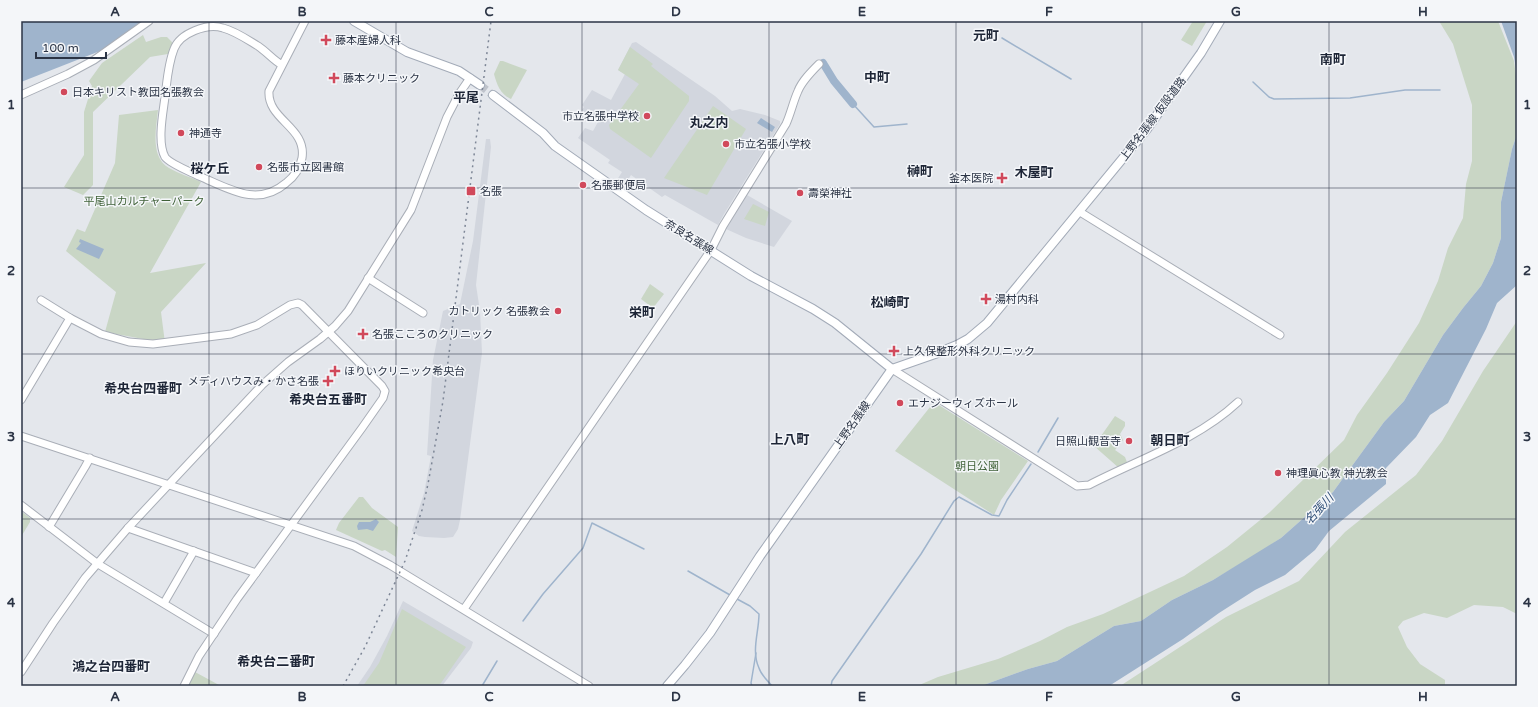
<svg xmlns="http://www.w3.org/2000/svg" width="1538" height="707" font-family="'Varela Round','Noto Sans JP',sans-serif">
	<rect width="100%" height="100%" fill="#e4e7ec"/>
	<g fill="#d2d6de">
		<polygon points="636,42 715,96 732,111 740,109 765,115 780,121 780,124 724,214 718,225 665,195 662,197 631,175 623,188 615,183 622,172 608,163 610,160 578,138 585,128 593,131 598,122 582,110 584,107 582,105 592,90 611,100 625,74 618,70 632,43"/>
		<polygon points="486,139 490,139 491,147 476,285 480,311 482,353 460,520 458,529 453,537 444,538 425,537 419,536 412,531 424,493 431,456 427,455 433,360 443,311 460,304 473,241"/>
		<polygon points="747,195 792,221 774,247 746,238 726,229 726,225"/>
		<polygon points="403,601 473,642 471,648 442,686 357,686 370,667 387,636"/>
	</g>
	<g fill="#c9d6c5">
		<polygon points="1193,21 1207,21 1192,46 1181,40"/>
		<polygon points="1439,21 1498,21 1514,61 1517,84 1517,134 1512,149 1501,202 1501,238 1493,263 1481,286 1463,308 1443,335 1404,401 1384,422 1333,492 1281,538 1257,554 1213,580 1172,600 1141,621 1114,626 1057,661 1028,669 981,686 917,686 938,677 998,659 1040,641 1067,627 1103,614 1184,576 1227,547 1270,512 1344,440 1357,415 1387,373 1419,323 1438,281 1448,248 1463,218 1466,184 1472,161 1472,105 1453,44"/>
		<polygon points="143,35 146,42 161,37 167,37 173,43 168,54 150,57 93,112 93,185 83,195 64,187 84,155 84,112 92,86 89,81 102,63"/>
		<polygon points="630,47 653,64 651,66 689,96 689,101 651,158 610,129 609,125 639,84 618,70"/>
		<path d="M500 61H503L527 70 511 99C500 94 497 85 494 74Z"/>
		<polygon points="713,106 746,129 707,195 664,178"/>
		<path d="M158 110C156 129 150 157 169 168 179 174 191 177 201 182L150 273 206 263 161 312 165 343 105 332 116 292 66 251 77 229 85 232 115 163 119 115Z"/>
		<polygon points="753,204 769,212 765,226 744,219"/>
		<polygon points="650,284 664,294 653,308 641,299"/>
		<polygon points="1517,321 1517,614 1503,607 1474,605 1447,618 1424,613 1403,621 1398,627 1407,647 1420,664 1445,680 1445,686 1120,686 1226,617 1299,581 1345,532 1416,475 1442,441 1483,371"/>
		<polygon points="934,402 1028,461 1001,500 994,515 895,451"/>
		<polygon points="1115,416 1125,422 1125,426 1120,434 1123,440 1115,450 1125,457 1128,465 1119,468 1094,446"/>
		<polygon points="359,497 363,497 372,508 398,527 396,557 385,550 382,551 336,530 339,523"/>
		<polygon points="21,511 30,518 30,522 21,537"/>
		<polygon points="402,609 466,647 441,683 437,686 363,686 379,663"/>
		<polygon points="195,672 219,685 218,686 188,686"/>
	</g>
	<g fill="#9fb4cc">
		<polygon points="25,21 142,21 100,51 21,82 21,23"/>
		<polygon points="1501,21 1517,21 1517,75 1514,57"/>
		<polygon points="761,118 775,127 772,132 757,123"/>
		<polygon points="1517,134 1517,285 1497,303 1486,329 1448,403 1430,415 1416,437 1386,468 1386,484 1329,531 1315,550 1285,575 1255,590 1219,613 1183,639 1109,686 981,686 1028,669 1057,661 1114,626 1141,621 1172,600 1213,580 1281,538 1333,492 1384,422 1404,401 1443,335 1463,308 1481,286 1493,263 1501,238 1501,202 1512,149"/>
		<polygon points="80,239 104,249 99,259 76,249 81,243 79,242"/>
		<polygon points="376,519 379,522 373,531 367,529 358,530 357,526 359,522 370,522"/>
	</g>
	<g fill="none" stroke-linecap="round" stroke-linejoin="round">
		<g stroke="#9fb4cc" stroke-width="1.5">
			<polyline points="1002,38 1071,79"/>
			<polyline points="1253,82 1269,97 1274,99 1350,98 1405,90 1440,90"/>
			<polyline points="853,104 874,127 907,124"/>
			<polyline points="1038,452 1058,418"/>
			<polyline points="688,571 730,595"/>
			<path d="M737 599 750 606 759 614C759 632 751 651 759 668 761 675 768 681 772 686"/>
			<polyline points="523,621 543,594 583,548 592,523 644,549"/>
			<polyline points="482,686 497,661"/>
			<polyline points="752,686 751,683 756,653"/>
			<polyline points="831,686 832,681 921,554 954,501 959,497 992,515 999,516 1007,500 1031,464"/>
		</g>
		<polyline stroke="#9fb4cc" stroke-width="8" points="823,63 834,81 853,104"/>
		<polyline stroke="#bfc3cb" stroke-width="8" stroke-dasharray="8 4" stroke-linecap="butt" points="480,85 493,95"/>
		<g stroke="#a9aeb7" stroke-width="9">
			<g id="secondary">
				<path d="M282 65C273 60 267 52 258 46 248 40 235 31 223 28 207 23 180 33 174 49 168 64 167 81 165 97 163 113 157 142 165 157 170 164 191 172 199 176 228 188 257 208 286 183 294 177 300 168 302 158 307 127 267 120 269 91L305 21"/>
				<polyline points="21,95 68,74 94,60 149,21"/>
				<polyline points="1080,212 1280,335"/>
				<polyline points="368,278 423,313"/>
				<polyline points="41,300 70,318 101,334 129,342 153,344 231,334 257,325 290,305 298,303 302,305 382,386 385,391 383,398 362,428 237,599 199,656 184,686"/>
				<path d="M892 369 1077 486 1089 485C1139 459 1196 441 1238 402"/>
				<polyline points="21,400 70,318"/>
				<polyline points="21,436 354,546 390,565 589,686"/>
				<polyline points="21,505 98,564 214,634"/>
				<polyline points="49,527 85,467 90,458"/>
				<polyline points="128,528 256,573"/>
				<polyline points="164,603 194,551"/>
				<path d="M464 609 711 250 723 226 786 124C791 113 793 102 798 91 802 81 811 72 819 64"/>
				<polyline points="21,672 53,623 85,578 128,528 262,385 288,362 320,339 335,326 348,311 411,210 447,117 459,94 470,78"/>
			</g>
		</g>
		<g stroke="#a3abb8" stroke-width="10">
			<g id="primary">
				<polyline points="354,21 407,52 459,71 480,85"/>
				<polyline points="493,95 543,133 555,146 646,210 751,276 813,309 835,323 892,369"/>
				<polyline points="667,686 685,665 710,633 760,556 892,369 935,354 957,345 968,339 987,323 1147,129 1201,53 1220,21"/>
			</g>
		</g>
		<use href="#secondary" stroke="#fff" stroke-width="7"/>
		<use href="#primary" stroke="#fff" stroke-width="8"/>
		<polyline stroke="#7d8696" stroke-width="1.5" stroke-dasharray="2 4" stroke-linecap="butt" points="343,686 365,647 405,561 422,510 428,484 443,401 491,21"/>
	</g>
	<path fill="none" stroke="#2b3445" stroke-width="1" stroke-opacity="0.55" d="M209 21V686M396 21V686M582 21V686M769 21V686M956 21V686M1142 21V686M1329 21V686M21 188H1517M21 354H1517M21 519H1517"/>
	<g fill="#d1495b" stroke="#f4f6f9" stroke-width="1.5">
		<path d="M324 34h4v4h4v4h-4v4h-4v-4h-4v-4h4z"/>
		<path d="M332 72h4v4h4v4h-4v4h-4v-4h-4v-4h4z"/>
		<circle cx="64" cy="92" r="4"/>
		<circle cx="647" cy="116" r="4"/>
		<circle cx="181" cy="133" r="4"/>
		<circle cx="726" cy="144" r="4"/>
		<circle cx="259" cy="167" r="4"/>
		<path d="M1000 172h4v4h4v4h-4v4h-4v-4h-4v-4h4z"/>
		<circle cx="583" cy="185" r="4"/>
		<rect x="466" y="186" width="10" height="10" rx="2"/>
		<circle cx="800" cy="193" r="4"/>
		<path d="M984 293h4v4h4v4h-4v4h-4v-4h-4v-4h4z"/>
		<circle cx="558" cy="311" r="4"/>
		<path d="M361 328h4v4h4v4h-4v4h-4v-4h-4v-4h4z"/>
		<path d="M892 345h4v4h4v4h-4v4h-4v-4h-4v-4h4z"/>
		<path d="M333 365h4v4h4v4h-4v4h-4v-4h-4v-4h4z"/>
		<path d="M326 375h4v4h4v4h-4v4h-4v-4h-4v-4h4z"/>
		<circle cx="900" cy="403" r="4"/>
		<circle cx="1129" cy="441" r="4"/>
		<circle cx="1278" cy="473" r="4"/>
	</g>
	<g text-anchor="middle" dominant-baseline="central" stroke-width="3" stroke-linejoin="round" paint-order="stroke">
		<g font-size="11" fill="#2b3445" stroke="#f4f6f9" text-anchor="start">
			<text x="335" y="40">藤本産婦人科</text>
			<text x="343" y="78">藤本クリニック</text>
			<text x="72" y="92">日本キリスト教団名張教会</text>
			<text x="639" y="116" text-anchor="end">市立名張中学校</text>
			<text x="189" y="133">神通寺</text>
			<text x="734" y="144">市立名張小学校</text>
			<text x="267" y="167">名張市立図書館</text>
			<text x="993" y="178" text-anchor="end">釜本医院</text>
			<text x="591" y="185">名張郵便局</text>
			<text x="480" y="191">名張</text>
			<text x="808" y="193">壽榮神社</text>
			<text x="995" y="299">湯村内科</text>
			<text x="550" y="311" text-anchor="end">カトリック 名張教会</text>
			<text x="372" y="334">名張こころのクリニック</text>
			<text x="903" y="351">上久保整形外科クリニック</text>
			<text x="344" y="371">ほりいクリニック希央台</text>
			<text x="319" y="381" text-anchor="end">メディハウスみ・かさ名張</text>
			<text x="908" y="403">エナジーウィズホール</text>
			<text x="1121" y="441" text-anchor="end">日照山観音寺</text>
			<text x="1286" y="473">神理眞心教 神光教会</text>
		</g>
		<g font-size="11" fill="#2b3445" stroke="#f4f6f9">
			<text transform="translate(1153 119) rotate(-53)">上野名張線 仮設道路</text>
			<text transform="translate(689 237) rotate(32)">奈良名張線</text>
			<text transform="translate(852 425) rotate(-55)">上野名張線</text>
		</g>
		<g font-size="11" fill="#3f6138" stroke="#f4f6f9">
			<text x="144" y="201">平尾山カルチャーパーク</text>
			<text x="977" y="466">朝日公園</text>
		</g>
		<g font-size="12" font-style="italic" fill="#34527a" stroke="#f4f6f9">
			<text transform="translate(1319 509) rotate(-47)">名張川</text>
		</g>
		<g font-size="13" font-weight="bold" fill="#1d2536" stroke="#f4f6f9">
			<text x="986" y="36">元町</text>
			<text x="1333" y="60">南町</text>
			<text x="877" y="78">中町</text>
			<text x="466" y="98">平尾</text>
			<text x="709" y="123">丸之内</text>
			<text x="210" y="169">桜ケ丘</text>
			<text x="920" y="172">榊町</text>
			<text x="1034" y="173">木屋町</text>
			<text x="890" y="303">松崎町</text>
			<text x="642" y="313">栄町</text>
			<text x="143" y="389">希央台四番町</text>
			<text x="328" y="400">希央台五番町</text>
			<text x="790" y="440">上八町</text>
			<text x="1170" y="441">朝日町</text>
			<text x="276" y="662">希央台二番町</text>
			<text x="111" y="667">鴻之台四番町</text>
		</g>
	</g>
	<rect width="1538" height="707" fill="none" stroke="#f4f6f9" stroke-width="44"/>
	<path d="M36 52v6h70v-6" fill="none" stroke="#2b3445" stroke-width="2"/>
	<text x="42" y="52" font-size="12" fill="#2b3445" stroke="#f4f6f9" stroke-width="3" paint-order="stroke">100 m</text>
	<rect x="22" y="22" width="1494" height="663" fill="none" stroke="#2b3445" stroke-width="1.5"/>
	<g font-size="13" text-anchor="middle" font-weight="bold" fill="#2b3445">
		<text x="115" y="16">A</text>
		<text x="302" y="16">B</text>
		<text x="489" y="16">C</text>
		<text x="676" y="16">D</text>
		<text x="862" y="16">E</text>
		<text x="1049" y="16">F</text>
		<text x="1236" y="16">G</text>
		<text x="1423" y="16">H</text>
		<text x="11" y="109">1</text>
		<text x="1527" y="109">1</text>
		<text x="11" y="275">2</text>
		<text x="1527" y="275">2</text>
		<text x="11" y="441">3</text>
		<text x="1527" y="441">3</text>
		<text x="11" y="607">4</text>
		<text x="1527" y="607">4</text>
		<text x="115" y="701">A</text>
		<text x="302" y="701">B</text>
		<text x="489" y="701">C</text>
		<text x="676" y="701">D</text>
		<text x="862" y="701">E</text>
		<text x="1049" y="701">F</text>
		<text x="1236" y="701">G</text>
		<text x="1423" y="701">H</text>
	</g>
</svg>
